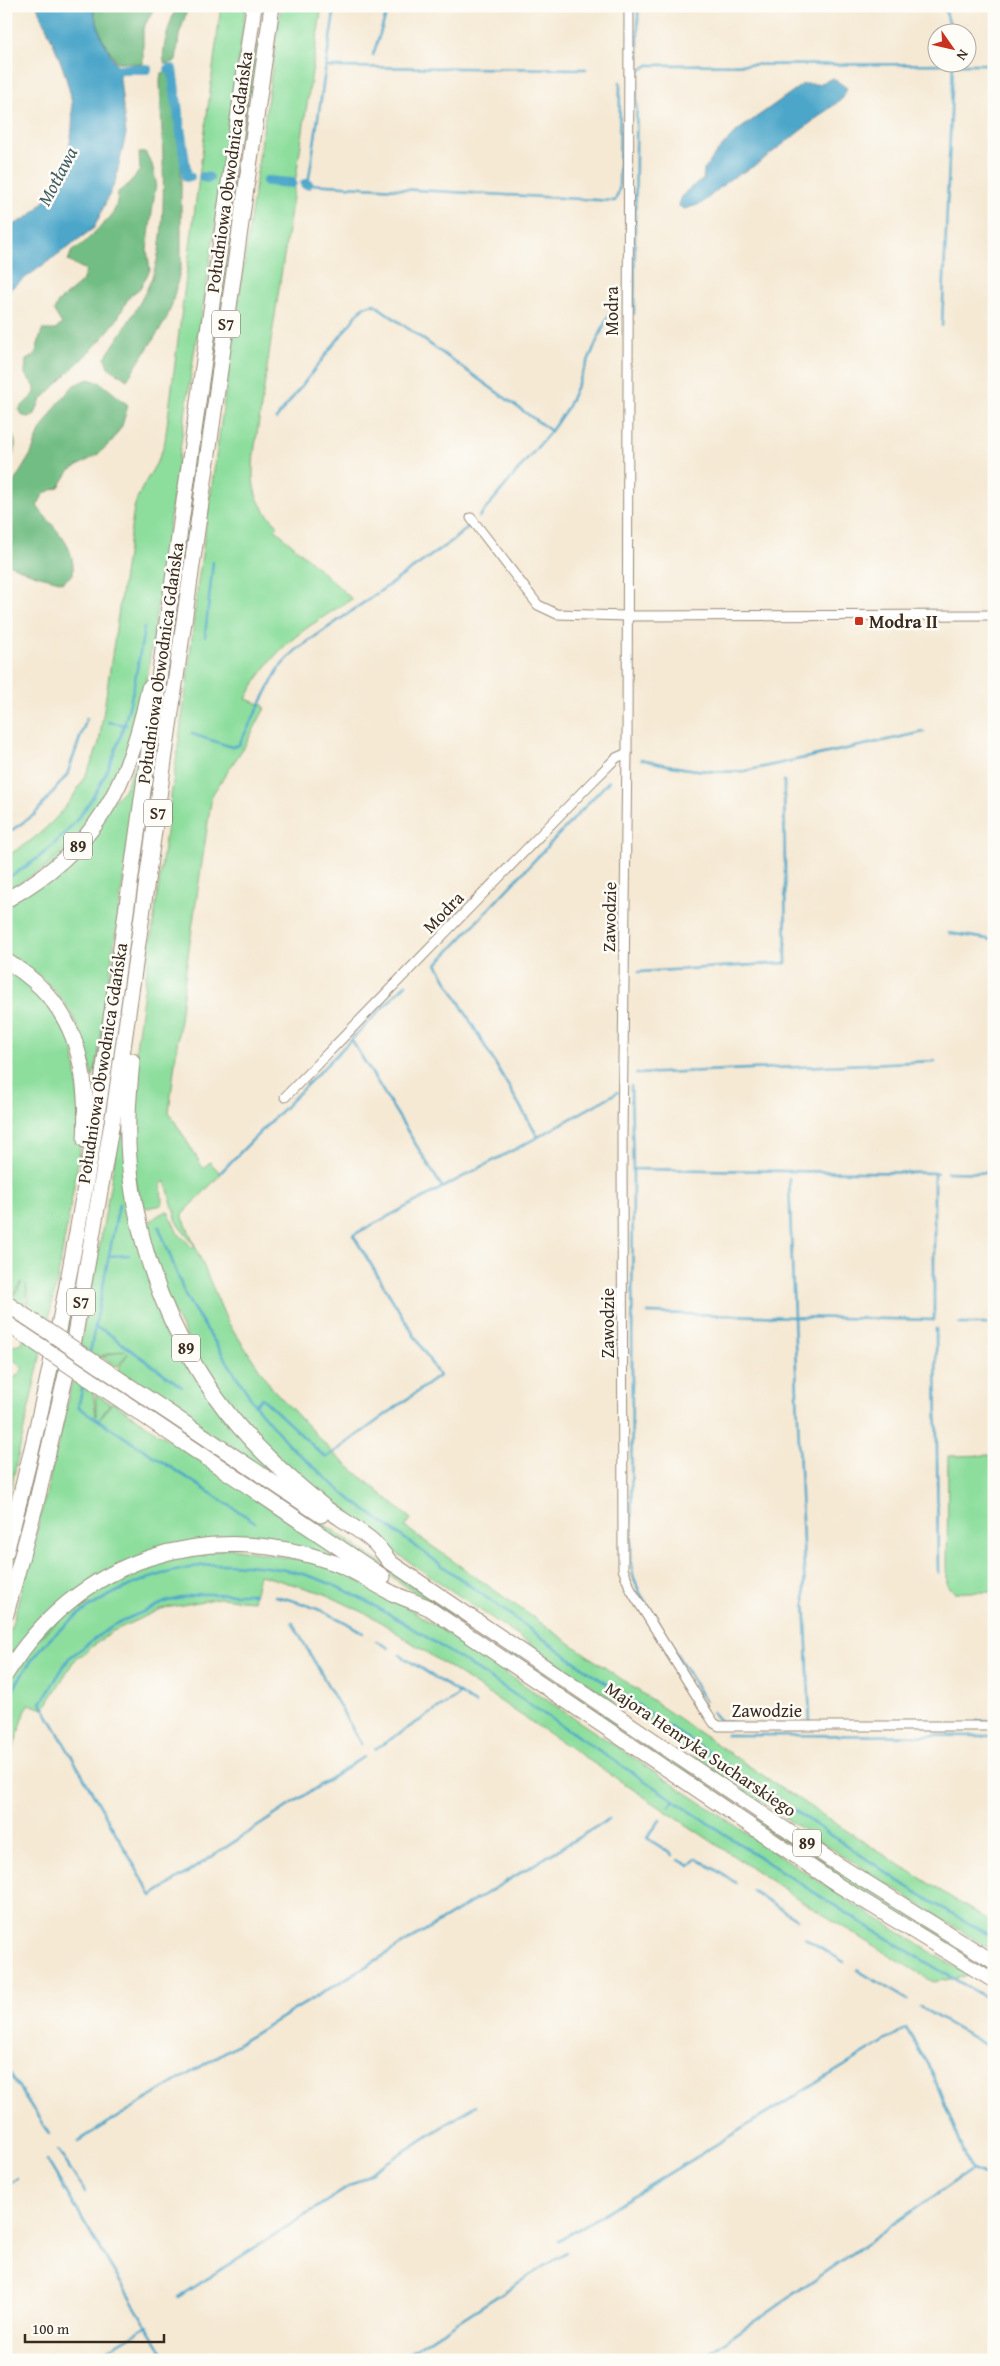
<svg xmlns="http://www.w3.org/2000/svg" width="1000" height="2366" font-family="'Gentium Book Plus',serif">
	<rect width="100%" height="100%" fill="#fdfcf7"/>
	<filter id="ink" filterUnits="userSpaceOnUse"><feTurbulence type="fractalNoise" baseFrequency=".02" numOctaves="2"/><feDisplacementMap in="SourceGraphic" scale="10" xChannelSelector="R" yChannelSelector="G"/><feConvolveMatrix kernelMatrix="1 2 1 2 8 2 1 2 1" color-interpolation-filters="sRGB"/></filter>
	<filter id="wash" filterUnits="userSpaceOnUse"><feTurbulence type="fractalNoise" baseFrequency=".0096" numOctaves="4" result="noise"/><feDisplacementMap in="SourceGraphic" scale="20" xChannelSelector="R" yChannelSelector="G"/><feGaussianBlur stdDeviation="1.12" result="paint"/><feColorMatrix in="noise" values="0 0 0 0 0 0 0 0 0 0 0 0 0 0 0 0 0 1.4 0 .05"/><feComposite in="paint" operator="in"/></filter>
	<g filter="url(#wash)">
		<rect width="100%" height="100%" fill="#f5e9d4"/>
		<g fill="#8dde9d" stroke="#64845e">
			<path d="M221 6H246L206 290 194 353 145 691 128 753 93 819 56 859 6 893V856C53 831 82 793 99 743L134 508C141 482 160 465 165 441Z"/>
			<path d="M281 6H322L254 453C251 485 253 503 278 525L275 529 352 599C304 629 273 646 246 699L263 705 265 708 246 744 212 795 186 969 169 1112 203 1168 210 1162 221 1174 182 1215 227 1321 272 1388 334 1454 411 1519 405 1527C598 1664 792 1800 994 1924V1952L813 1837 345 1518 274 1459 208 1377 167 1300 146 1229C150 1220 158 1214 168 1211L177 1232 193 1248 195 1246 178 1225 166 1182 161 1183 162 1205 148 1208 141 1205 135 1176 134 1067 137 1041 187 682 198 582Z"/>
			<polygon points="255,42 261,43 126,993 75,1302 46,1438 6,1592 6,1573 41,1437"/>
			<path d="M137 761H140L104 1014 96 1068 92 1078C85 1022 56 980 6 954V906L124 790Z"/>
			<polygon points="6,968 44,997 73,1043 82,1131 79,1157 57,1282 6,1510 6,1386 23,1369 8,1354 6,1355 6,1348 22,1343 30,1306 26,1284 27,1307 13,1297 22,1282 10,1299 6,1296"/>
			<path d="M121 1120 165 1315 287 1485 117 1371 128 1353 117 1367 102 1357 125 1350 101 1356 93 1391 96 1416V1394L110 1403 100 1419 112 1402 362 1570 262 1541 121 1565 6 1666V1646C55 1472 93 1298 121 1120Z"/>
			<polygon points="110,1380 769,1825 994,1968 994,1972 991,1972 877,1903 766,1830 107,1384"/>
			<polygon points="994,1455 994,1592 954,1592 947,1585 948,1456"/>
			<polygon points="231,1548 325,1564 398,1601 832,1890 969,1976 933,1982 806,1904 373,1617 323,1593 264,1576 259,1575 253,1601 219,1598 161,1609 111,1632 73,1662 44,1709 28,1704 6,1770 6,1683 26,1652 82,1597 149,1563"/>
		</g>
		<g fill="#72bd84" stroke="#567451">
			<polygon points="92,6 155,6 143,29 143,64 117,62 102,39"/>
			<path d="M176 6H185L186 14 179 35 176 61 165 64C159 52 172 19 176 6Z"/>
			<path d="M166 72 171 75 172 82 181 166V267L172 304 166 320 127 380 108 367 105 358C121 333 139 308 151 280 171 232 161 134 160 80L161 73Z"/>
			<path d="M145 152 152 164 156 182 147 250 150 270 140 288 129 297 116 321 99 342 40 401 35 414 29 417 23 416 19 409 35 393V387L25 374 26 360 35 355 42 330H55L62 324 54 311 58 302 82 282 86 270 68 261 72 250C86 244 88 238 99 228 112 217 117 211 118 192L128 185 140 170 139 153Z"/>
			<path d="M89 379 101 383 128 405 122 426 112 441 97 455 69 471 59 487 44 493 37 506C54 530 75 542 73 574L63 582 33 574 6 563V495L31 454 40 431 57 405 74 385Z"/>
			<path d="M6 426C20 441 16 452 6 469Z"/>
		</g>
		<g fill="#4ba6c9" stroke="#436874">
			<path d="M37 6H92L102 39 119 69 126 134 115 182 94 228 6 292V229C15 224 26 219 33 213 65 183 81 128 68 85 61 58 48 32 37 6Z"/>
			<path d="M833 78 847 88 843 98 756 165 730 179 701 204 684 209 679 206C681 192 692 186 703 180L704 170 716 153 737 131 803 84H819Z"/>
		</g>
		<g fill="none" stroke-linecap="round" stroke-linejoin="round">
			<g stroke="#4ba6c9" stroke-width="2.5">
				<polyline points="335,6 308,184 615,201 619,190 620,82"/>
				<polyline points="638,6 638,64"/>
				<polyline points="944,6 952,32"/>
				<polyline points="373,55 389,6"/>
				<polyline points="327,67 586,69"/>
				<polyline points="634,314 637,73 648,65 994,64"/>
				<polyline points="942,326 953,64"/>
				<polyline points="276,419 363,307 374,304 551,431"/>
				<polyline points="479,517 551,431 567,408 610,312"/>
				<polyline points="205,636 213,562"/>
				<polyline points="108,722 126,725"/>
				<polyline points="192,734 232,747 239,745 279,668 296,650 452,541 468,527"/>
				<path d="M641 759C677 768 708 774 745 771L924 732"/>
				<polyline points="6,834 34,815 67,775 87,718"/>
				<path d="M6 879C106 823 128 733 144 628"/>
				<polyline points="949,933 994,940"/>
				<polyline points="639,972 786,963 784,781"/>
				<polyline points="352,1041 442,1187"/>
				<polyline points="636,1074 935,1061"/>
				<polyline points="631,1086 633,1169 937,1173"/>
				<polyline points="538,1137 437,964 609,781"/>
				<polyline points="633,1169 631,1565 634,1579 640,1593 705,1701"/>
				<polyline points="221,1172 406,984"/>
				<polyline points="947,1172 994,1173"/>
				<polyline points="789,1178 794,1317 934,1320 934,1173"/>
				<polyline points="159,1227 186,1297 255,1405 290,1446 350,1499 592,1674 917,1893 994,1938"/>
				<polyline points="109,1256 129,1255"/>
				<polyline points="648,1313 794,1317 810,1722"/>
				<polyline points="959,1324 994,1324"/>
				<polyline points="96,1328 105,1331 182,1387"/>
				<polyline points="936,1329 938,1573"/>
				<polyline points="90,1352 119,1204"/>
				<polyline points="84,1382 78,1407 255,1522"/>
				<polyline points="255,1405 262,1398 326,1458 439,1376 353,1235 538,1137 618,1092"/>
				<polyline points="255,1594 199,1594 168,1601 113,1625 69,1658 41,1703 152,1896 363,1757"/>
				<path d="M275 1596C307 1603 336 1615 363 1633"/>
				<polyline points="292,1622 361,1744"/>
				<polyline points="376,1641 389,1648"/>
				<polyline points="400,1655 459,1693"/>
				<path d="M6 1706C33 1638 95 1594 163 1574 183 1569 203 1564 223 1564 245 1564 269 1567 291 1571 332 1580 368 1602 404 1623 602 1748 791 1886 994 2002"/>
				<polyline points="712,1712 720,1721 730,1722"/>
				<polyline points="977,1721 994,1721"/>
				<polyline points="726,1735 994,1736"/>
				<polyline points="375,1749 455,1698 459,1693 475,1704"/>
				<polyline points="669,1807 674,1800"/>
				<polyline points="660,1820 647,1838 673,1855"/>
				<polyline points="679,1860 690,1866 697,1858 736,1883"/>
				<polyline points="753,1891 797,1919"/>
				<polyline points="805,1938 844,1962"/>
				<polyline points="857,1970 908,2000"/>
				<polyline points="920,2007 994,2050"/>
				<polyline points="6,2067 49,2134"/>
				<polyline points="78,2141 609,1819"/>
				<polyline points="58,2150 85,2192"/>
				<polyline points="47,2160 167,2360"/>
				<polyline points="6,2185 17,2179"/>
				<polyline points="559,2241 906,2028 932,2072 971,2170"/>
				<polyline points="178,2297 476,2105"/>
				<polyline points="89,2360 148,2326"/>
				<polyline points="398,2360 566,2252"/>
				<polyline points="699,2360 971,2170 994,2179"/>
			</g>
			<g stroke="#4ba6c9" stroke-width="10">
				<polyline points="119,69 147,69"/>
				<polyline points="169,69 172,69 187,177 190,177"/>
				<polyline points="203,177 209,178"/>
				<polyline points="267,181 292,183"/>
				<polyline points="305,184 308,184"/>
			</g>
		</g>
	</g>
	<g filter="url(#ink)">
		<g fill="none" stroke-linecap="round" stroke-linejoin="round">
			<g stroke="#988a79" stroke-width="11">
				<g id="minor">
					<polyline points="629,6 627,753 622,1135 623,1569 631,1590 708,1714 714,1723 719,1726 994,1726"/>
					<polyline points="471,518 538,605 557,614 626,616 994,615"/>
					<polyline points="285,1097 590,784 616,758 627,753"/>
				</g>
			</g>
			<g stroke="#988a79" stroke-width="16">
				<g id="trunk">
					<polyline points="390,1562 831,1860 994,1962"/>
					<polyline points="427,1607 838,1885 994,1981"/>
				</g>
			</g>
			<g stroke="#988a79" stroke-width="17">
				<g id="motorway">
					<path d="M6 900C96 850 129 786 149 688"/>
					<path d="M6 961C76 1002 89 1065 85 1140"/>
					<path d="M132 1061C129 1094 126 1126 129 1159 138 1268 187 1380 267 1456 286 1475 306 1492 327 1509 341 1519 356 1528 370 1539 378 1545 384 1555 390 1562"/>
					<polyline points="6,1303 28,1318"/>
					<polyline points="6,1323 24,1335"/>
					<polyline points="98,1365 321,1515"/>
					<polyline points="94,1382 383,1577"/>
					<path d="M6 1552C46 1402 76 1250 100 1096L254 6"/>
					<polyline points="6,1614 37,1500 74,1340 114,1111 272,6"/>
					<path d="M6 1674C78 1558 205 1518 332 1562 353 1569 372 1583 392 1593 403 1598 415 1602 427 1607"/>
				</g>
			</g>
			<use href="#minor" stroke="#fff" stroke-width="9"/>
			<use href="#trunk" stroke="#fff" stroke-width="14"/>
			<use href="#motorway" stroke="#fff" stroke-width="15"/>
			<g stroke="#988a79" stroke-width="17" stroke-linecap="butt">
				<g id="motorway-bridge">
					<polyline points="28,1318 98,1365"/>
					<polyline points="24,1335 94,1382"/>
				</g>
			</g>
			<use href="#motorway-bridge" stroke="#fff" stroke-width="15"/>
		</g>
	</g>
	<rect fill="#c8321e" stroke="#fdfcf7" stroke-width="2" x="854" y="616" width="10" height="10" rx="2.5"/>
	<g text-anchor="middle" dominant-baseline="central" stroke-width="5" stroke-linejoin="round" paint-order="stroke">
		<g fill="#fdfcf7" stroke="#75695f" stroke-width="1">
			<rect x="212" y="310.5" width="28" height="27" rx="4"/>
			<rect x="144" y="799.5" width="28" height="27" rx="4"/>
			<rect x="64" y="832.5" width="28" height="27" rx="4"/>
			<rect x="67" y="1288.5" width="28" height="27" rx="4"/>
			<rect x="172" y="1334.5" width="28" height="27" rx="4"/>
			<rect x="793" y="1829.5" width="28" height="27" rx="4"/>
		</g>
		<g font-size="16" font-weight="bold" fill="#3b2a1e">
			<text x="226" y="324">S7</text>
			<text x="158" y="813">S7</text>
			<text x="78" y="846">89</text>
			<text x="81" y="1302">S7</text>
			<text x="186" y="1348">89</text>
			<text x="807" y="1843">89</text>
		</g>
		<g font-size="18" fill="#3b2a1e" stroke="#fdfcf7">
			<text transform="translate(229 172) rotate(-82)">Południowa Obwodnica Gdańska</text>
			<text transform="translate(611 311) rotate(-90)">Modra</text>
			<text transform="translate(160 663) rotate(-82)">Południowa Obwodnica Gdańska</text>
			<text transform="translate(443 912) rotate(-46)">Modra</text>
			<text transform="translate(609 917) rotate(-89)">Zawodzie</text>
			<text transform="translate(102 1063) rotate(-81)">Południowa Obwodnica Gdańska</text>
			<text transform="translate(607 1323) rotate(-90)">Zawodzie</text>
			<text x="767" y="1710">Zawodzie</text>
			<text transform="translate(701 1749) rotate(34)">Majora Henryka Sucharskiego</text>
		</g>
		<g font-size="18" font-weight="bold" fill="#3b2a1e" stroke="#fdfcf7" text-anchor="start">
			<text x="869" y="621">Modra II</text>
		</g>
		<g font-size="19" font-style="italic" fill="#415c62" stroke="#fdfcf7">
			<text transform="translate(57 176) rotate(-62)">Motława</text>
		</g>
	</g>
	<rect width="1000" height="2366" fill="none" stroke="#fdfcf7" stroke-width="25"/>
	<g transform="translate(952 48) rotate(124)"><circle r="24" fill="#fdfcf7" stroke="#afa8a0"/>
	<path d="M0-4L9 19L0 12L-9 19Z" fill="#c8321e"/>
	<text y="-8" font-size="14" font-weight="bold" text-anchor="middle" fill="#3b2a1e">N</text>
	</g>
	<path d="M25 2334v8h139v-8" fill="none" stroke="#3b2a1e" stroke-width="2.5"/>
	<text x="32" y="2334" font-size="15" fill="#3b2a1e" stroke="#fdfcf7" stroke-width="4" paint-order="stroke">100 m</text>
</svg>
